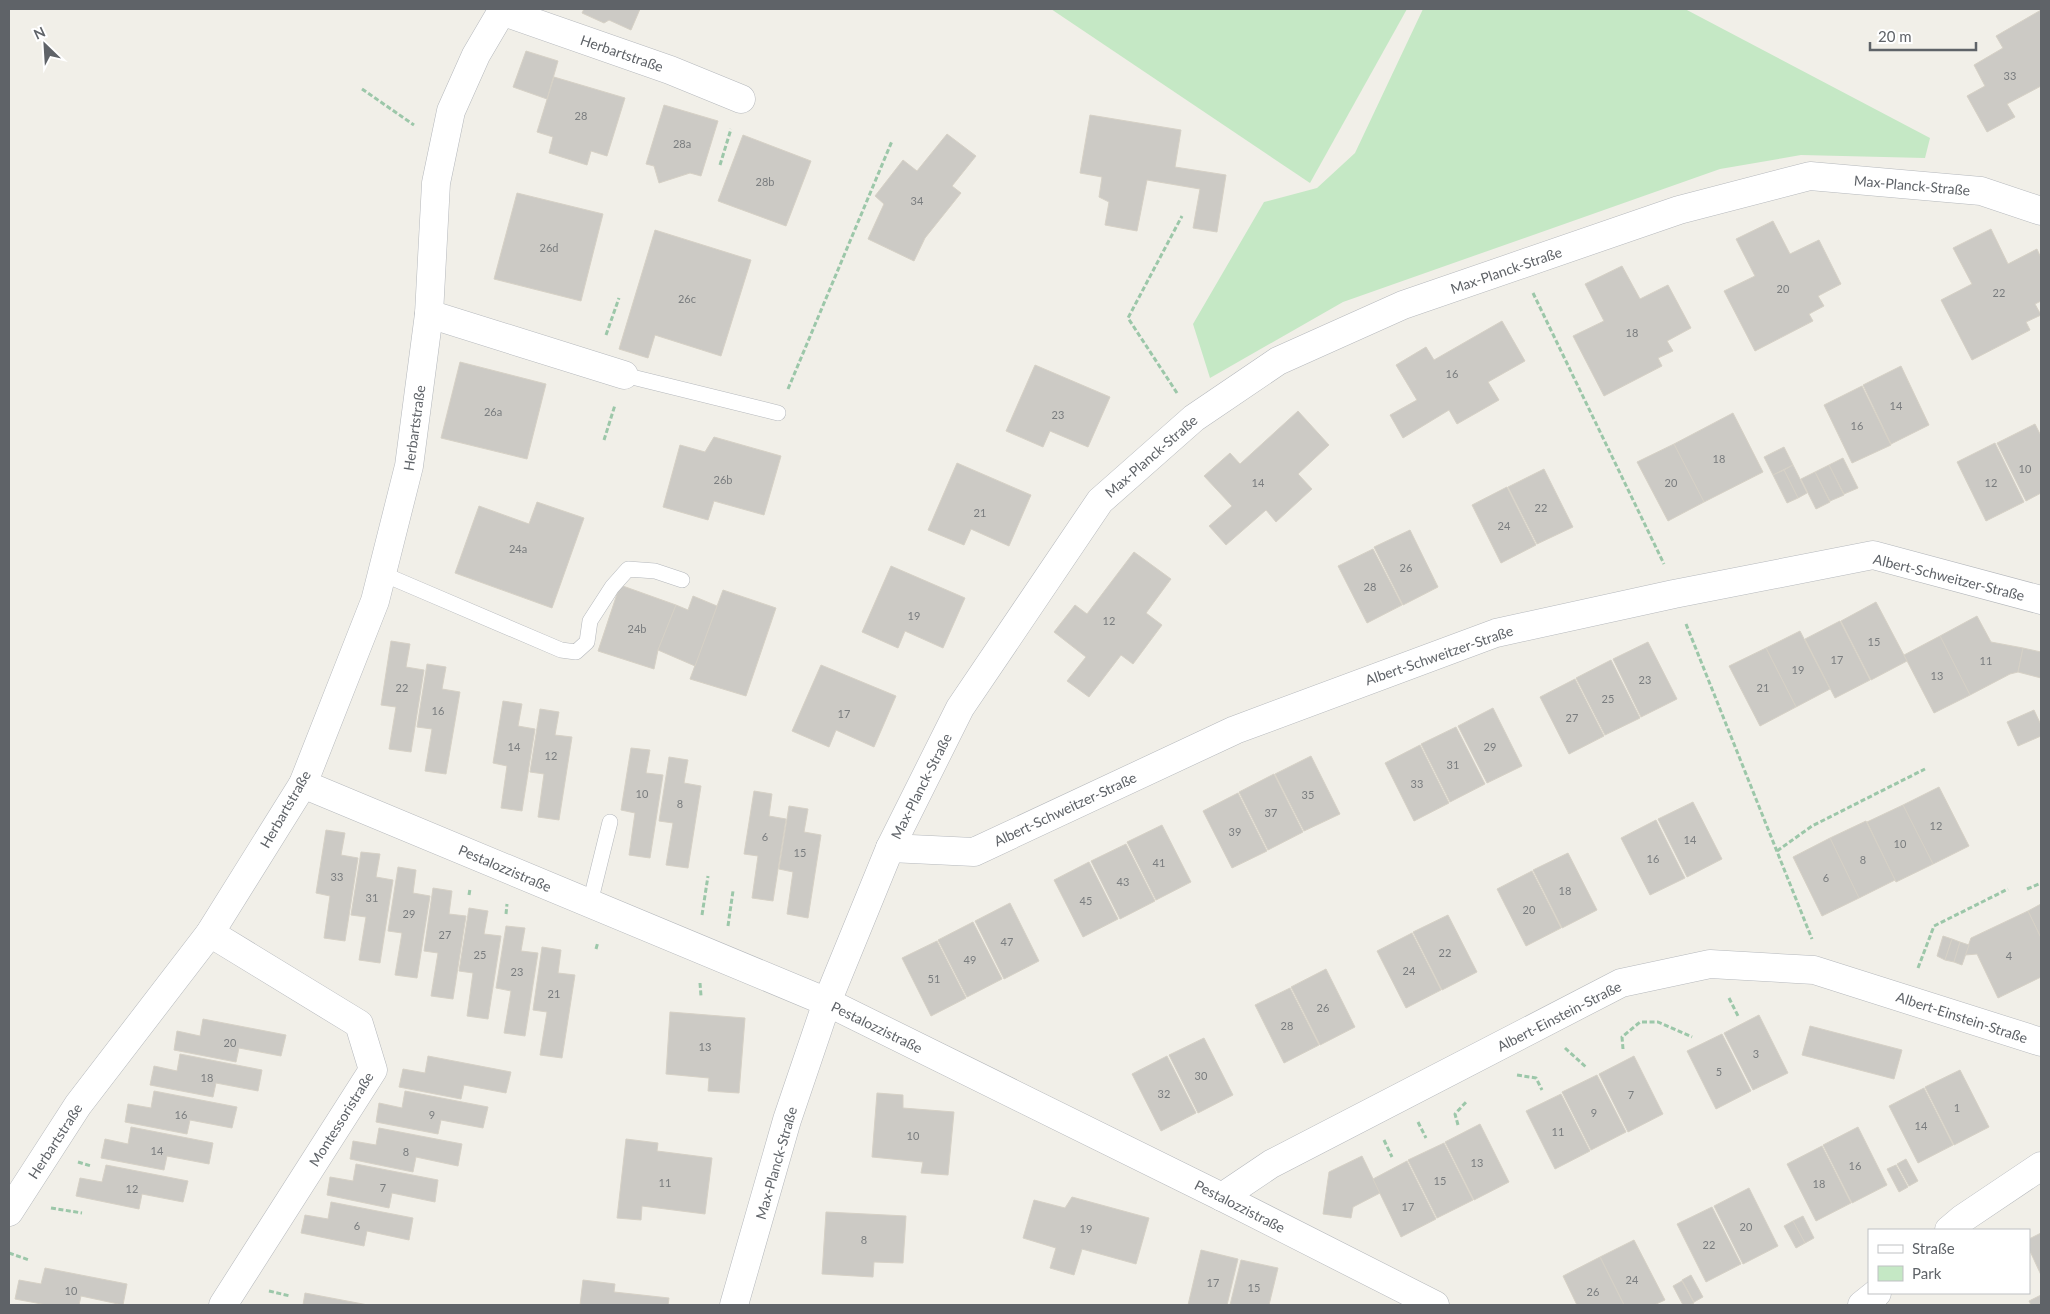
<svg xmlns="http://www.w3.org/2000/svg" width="2050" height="1314" font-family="Lato,sans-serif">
	<rect width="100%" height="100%" fill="#f1efe8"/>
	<g fill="#c5e8c5">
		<polygon points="1051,9 1407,9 1310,183"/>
		<polygon points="1423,9 1685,9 1930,138 1925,158 1801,155 1720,169 1343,302 1210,378 1193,324 1264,202 1317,188 1355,153"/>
	</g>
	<g fill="#cccac5" stroke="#d6d1c6">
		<polygon points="584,9 640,9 631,30 609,20 604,23 582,13"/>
		<polygon points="2041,10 2041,86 2007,104 2015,117 1987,132 1967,96 1985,86 1974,65 2003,48 1996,36"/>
		<polygon points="526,51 558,61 547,99 513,87"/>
		<polygon points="554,77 625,98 607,156 591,151 587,165 549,153 553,137 537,132"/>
		<polygon points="664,105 718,121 701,176 690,173 659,183 654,166 646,164"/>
		<polygon points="1090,115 1181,130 1175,167 1226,175 1217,232 1193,228 1200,189 1147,180 1137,231 1105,225 1109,202 1099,197 1102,177 1080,173"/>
		<polygon points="947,134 976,156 952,186 961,193 925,238 914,261 868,239 884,204 875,196 903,160 917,171"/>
		<polygon points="743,135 811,161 786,226 718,201"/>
		<polygon points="517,193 603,214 581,301 494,279"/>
		<polygon points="1773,221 1790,254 1819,240 1841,284 1818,296 1824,306 1809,314 1813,321 1755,351 1724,291 1755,276 1736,239"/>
		<polygon points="1991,229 2008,264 2037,249 2041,258 2041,301 2035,304 2041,315 2026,322 2030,330 1972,360 1941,300 1972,284 1953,248"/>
		<polygon points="655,230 751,260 721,356 655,335 648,358 619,349"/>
		<polygon points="1622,266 1640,299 1668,285 1691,328 1667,341 1673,351 1658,358 1662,366 1604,396 1573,336 1604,321 1585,284"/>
		<polygon points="1502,321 1525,361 1488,382 1499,400 1457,424 1449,410 1403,438 1390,415 1417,400 1396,365 1426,347 1434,360"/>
		<polygon points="460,362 546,384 527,459 441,438"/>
		<polygon points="1035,365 1110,397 1088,447 1050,431 1043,447 1006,431"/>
		<polygon points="1901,366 1929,425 1891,444 1863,385"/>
		<polygon points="1862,386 1891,445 1852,463 1824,405"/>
		<polygon points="1298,411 1329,445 1298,474 1312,489 1276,522 1266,510 1226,545 1209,526 1232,506 1204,476 1230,453 1240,464"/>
		<polygon points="1733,413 1763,472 1704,502 1674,444"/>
		<polygon points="2035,424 2041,436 2041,493 2026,501 1997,443"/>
		<polygon points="714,437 781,456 764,515 714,501 708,520 663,507 680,445 705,452"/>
		<polygon points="1995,443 2024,502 1986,521 1957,462"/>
		<polygon points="1674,444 1704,502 1668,521 1637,462"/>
		<polygon points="1784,447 1793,465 1773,475 1764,457"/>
		<polygon points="1843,458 1858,488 1844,494 1829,465"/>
		<polygon points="957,463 1031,495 1009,546 971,529 964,545 928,530"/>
		<polygon points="1793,465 1807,493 1798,498 1784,470"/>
		<polygon points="1829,465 1844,495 1830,501 1815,472"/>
		<polygon points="1544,469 1573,527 1537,544 1508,487"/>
		<polygon points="1784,470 1798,498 1787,503 1773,475"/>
		<polygon points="1815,472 1830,502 1816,509 1801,479"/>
		<polygon points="1507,487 1536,545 1501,563 1472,505"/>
		<polygon points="537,502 584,518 552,608 455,573 479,506 529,524"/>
		<polygon points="1410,530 1438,587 1403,605 1374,547"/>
		<polygon points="1373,549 1402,605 1367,623 1338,566"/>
		<polygon points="1134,552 1171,579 1146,613 1162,625 1133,664 1121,655 1089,697 1067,681 1086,657 1054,632 1075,605 1087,614"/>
		<polygon points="891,566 965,598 943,648 905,631 898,648 862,632"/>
		<polygon points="620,585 676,605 658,650 654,669 598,651"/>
		<polygon points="723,590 776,608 746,696 690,679"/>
		<polygon points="693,596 717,606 695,666 658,650 676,605 688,610"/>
		<polygon points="1876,602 1907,661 1871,680 1841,621"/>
		<polygon points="1977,616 1991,642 2023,648 2018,672 2010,674 1970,695 1940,636"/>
		<polygon points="1840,621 1870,680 1835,698 1805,639"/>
		<polygon points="1800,631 1830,689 1796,707 1766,648"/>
		<polygon points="1940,636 1970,695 1934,713 1904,655"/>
		<polygon points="391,641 410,644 406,667 424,670 411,752 389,749 396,707 381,705"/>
		<polygon points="1648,642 1677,699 1641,717 1613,659"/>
		<polygon points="1766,648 1796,707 1760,726 1729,666"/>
		<polygon points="2023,648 2041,652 2041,678 2018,672"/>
		<polygon points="1611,660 1640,718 1605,735 1576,678"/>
		<polygon points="427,664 446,667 442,689 460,692 446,774 425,771 432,729 417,727"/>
		<polygon points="821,665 896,696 874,747 836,730 829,747 792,731"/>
		<polygon points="1575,679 1604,736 1569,754 1540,697"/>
		<polygon points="503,701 522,704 518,726 535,729 522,811 501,808 507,766 493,763"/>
		<polygon points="1493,708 1522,766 1487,783 1458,726"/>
		<polygon points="540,709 559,712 555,735 572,737 559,820 538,817 544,774 530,772"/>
		<polygon points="2034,710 2041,725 2041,736 2018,746 2007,722"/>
		<polygon points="1456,727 1485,784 1450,802 1421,744"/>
		<polygon points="1420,745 1449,803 1414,821 1385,763"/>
		<polygon points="631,748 650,750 646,773 663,775 650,858 629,855 635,813 621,810"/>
		<polygon points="1311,756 1340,814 1304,831 1275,774"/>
		<polygon points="669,757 688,760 684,783 701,786 688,868 666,865 673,823 659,821"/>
		<polygon points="1274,774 1303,832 1268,850 1239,792"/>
		<polygon points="1939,787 1969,846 1933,864 1903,805"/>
		<polygon points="754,791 772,794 769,816 786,819 773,901 752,898 758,856 744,854"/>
		<polygon points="1238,793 1267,851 1232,868 1203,811"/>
		<polygon points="1693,802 1722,859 1687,877 1658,819"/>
		<polygon points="1903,805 1933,864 1896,882 1867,822"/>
		<polygon points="789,806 808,809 804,832 821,835 808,918 787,914 793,872 779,869"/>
		<polygon points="1656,820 1685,878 1650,895 1621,838"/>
		<polygon points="1866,821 1895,880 1859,898 1830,838"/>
		<polygon points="1162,825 1191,882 1156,900 1127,842"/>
		<polygon points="326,830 345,833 341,855 358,858 345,941 324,938 330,896 316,893"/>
		<polygon points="1830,838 1859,898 1822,916 1793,857"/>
		<polygon points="1126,844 1155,901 1120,919 1091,861"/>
		<polygon points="361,852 380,854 376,877 393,880 380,963 359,960 366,917 351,915"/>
		<polygon points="1568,853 1597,910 1562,928 1533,870"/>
		<polygon points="1089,862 1118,919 1083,937 1054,880"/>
		<polygon points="398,867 416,870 413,893 430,896 417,978 395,975 402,933 388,931"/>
		<polygon points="1532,871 1561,928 1526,946 1497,889"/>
		<polygon points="433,888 452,891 449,914 466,916 453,999 431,996 438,953 424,951"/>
		<polygon points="1010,903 1039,961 1004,979 975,921"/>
		<polygon points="2041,904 2041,938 2028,911"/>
		<polygon points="469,908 488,911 484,934 501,936 488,1019 467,1016 473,973 459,971"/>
		<polygon points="2028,911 2041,938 2041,977 1998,998 1977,954 1965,955 1971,938"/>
		<polygon points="1448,915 1477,972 1442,990 1413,932"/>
		<polygon points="973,922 1002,979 967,997 938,940"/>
		<polygon points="506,926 525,928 521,951 538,953 525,1036 504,1033 511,991 496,988"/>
		<polygon points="1412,933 1441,990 1406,1008 1377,951"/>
		<polygon points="1943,936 1952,939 1945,960 1937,956"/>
		<polygon points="1952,939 1960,942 1954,962 1945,960"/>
		<polygon points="937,941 966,998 931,1016 902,958"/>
		<polygon points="1960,942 1969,945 1962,965 1954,962"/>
		<polygon points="542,947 561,950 558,973 575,975 562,1058 540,1055 547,1012 533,1010"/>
		<polygon points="1326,969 1355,1027 1320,1045 1291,987"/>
		<polygon points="1290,988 1319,1045 1284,1063 1255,1005"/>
		<polygon points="670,1012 745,1018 739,1093 708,1091 709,1078 666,1074"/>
		<polygon points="1759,1015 1788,1073 1753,1090 1724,1033"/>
		<polygon points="203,1019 286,1035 281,1056 239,1048 236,1062 174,1050 177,1031 200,1036"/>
		<polygon points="1810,1026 1902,1050 1894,1079 1802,1055"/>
		<polygon points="1722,1034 1751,1091 1716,1109 1687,1051"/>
		<polygon points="1204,1038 1233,1095 1198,1113 1169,1055"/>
		<polygon points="180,1054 262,1070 258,1091 216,1083 213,1097 150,1085 154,1066 177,1071"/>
		<polygon points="428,1056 511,1072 506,1093 464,1085 461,1099 399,1087 403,1069 425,1073"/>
		<polygon points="1167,1056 1196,1113 1161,1131 1132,1074"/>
		<polygon points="1634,1056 1663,1114 1628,1132 1599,1074"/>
		<polygon points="1960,1070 1989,1127 1954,1145 1925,1087"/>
		<polygon points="1597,1075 1626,1132 1591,1150 1562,1092"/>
		<polygon points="1924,1088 1953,1145 1918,1163 1889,1106"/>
		<polygon points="154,1091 237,1107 232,1128 190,1120 187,1134 125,1122 128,1104 151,1108"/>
		<polygon points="405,1091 488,1107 483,1128 441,1120 438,1134 376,1122 379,1103 402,1108"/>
		<polygon points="877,1093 903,1095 903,1108 954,1112 948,1175 921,1173 923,1162 872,1157"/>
		<polygon points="1561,1094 1590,1151 1555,1169 1526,1111"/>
		<polygon points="1480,1124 1509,1182 1474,1200 1445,1142"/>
		<polygon points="131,1127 213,1143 209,1164 167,1156 164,1170 101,1158 105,1139 128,1144"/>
		<polygon points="1858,1127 1887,1185 1852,1203 1823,1145"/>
		<polygon points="379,1128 462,1144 458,1166 416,1157 413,1172 350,1159 353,1141 376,1145"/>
		<polygon points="626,1139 658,1143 657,1151 712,1158 705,1214 642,1206 641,1220 617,1218"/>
		<polygon points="1444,1143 1473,1200 1437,1218 1408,1160"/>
		<polygon points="1822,1146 1851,1203 1816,1221 1787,1164"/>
		<polygon points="1362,1156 1380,1193 1353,1207 1351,1218 1323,1214 1329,1172"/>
		<polygon points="1906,1159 1918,1181 1909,1186 1897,1164"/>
		<polygon points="1407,1161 1436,1219 1401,1237 1373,1179"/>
		<polygon points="356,1164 438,1180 435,1202 392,1193 389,1208 327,1195 330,1177 353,1181"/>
		<polygon points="106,1165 188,1181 183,1202 142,1194 139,1209 76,1196 80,1178 102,1182"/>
		<polygon points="1896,1165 1908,1187 1899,1192 1887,1169"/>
		<polygon points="1749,1188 1778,1246 1743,1264 1714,1206"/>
		<polygon points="1072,1197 1149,1218 1136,1264 1082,1249 1074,1275 1050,1268 1056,1248 1023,1238 1034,1200 1065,1208"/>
		<polygon points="331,1202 413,1218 409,1240 367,1231 364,1246 301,1233 305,1215 328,1219"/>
		<polygon points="1712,1207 1741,1264 1706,1282 1677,1224"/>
		<polygon points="826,1212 906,1216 903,1263 874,1262 873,1277 822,1274"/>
		<polygon points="1803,1216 1814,1238 1805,1243 1793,1221"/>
		<polygon points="1793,1221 1805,1243 1796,1248 1784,1226"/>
		<polygon points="2041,1233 2041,1275 2029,1249 2029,1239"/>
		<polygon points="1634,1240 1665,1300 1654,1305 1624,1305 1600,1257"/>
		<polygon points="1201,1250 1238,1259 1227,1305 1188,1305"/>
		<polygon points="1600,1257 1624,1305 1577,1305 1563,1276"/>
		<polygon points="1241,1260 1278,1268 1269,1305 1230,1305"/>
		<polygon points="45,1268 127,1284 123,1305 81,1296 79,1305 47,1305 15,1299 19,1280 41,1284"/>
		<polygon points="1691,1275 1703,1297 1694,1302 1682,1280"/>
		<polygon points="583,1280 615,1284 614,1292 669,1298 668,1305 580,1305"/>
		<polygon points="1682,1281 1694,1303 1689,1305 1683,1305 1673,1286"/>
		<polygon points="305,1293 368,1305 303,1305"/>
		<polygon points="2041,1295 2041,1305 2031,1305 2029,1301"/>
	</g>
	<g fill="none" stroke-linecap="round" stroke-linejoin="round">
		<g stroke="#b5b8bc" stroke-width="16">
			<g id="service">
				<polyline points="624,375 778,413"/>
				<polyline points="383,574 561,650 576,652 587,642 590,621 612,587 628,569 655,571 682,580"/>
				<polyline points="590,903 610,822"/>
			</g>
		</g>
		<g stroke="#b5b8bc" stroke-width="29">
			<g id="minor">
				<polyline points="501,11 670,70 741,99"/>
				<polyline points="429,314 624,375"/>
				<polyline points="303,784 827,1002 1222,1197 1435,1305"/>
				<polyline points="890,848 974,852 1235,730 1496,633 1674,594 1873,555 2041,600"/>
				<polyline points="210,933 359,1024 373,1070 223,1305"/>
				<polyline points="1222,1197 1271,1164 1621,983 1710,964 1814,970 2041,1042"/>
				<polyline points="9,1212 78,1105 210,933 303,784 375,601 409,466 429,314 436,183 451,111 476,55 503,9"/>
				<polyline points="1949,1230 1962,1219 2041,1166"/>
				<polyline points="734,1305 787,1120 827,1002 890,848 960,708 1100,501 1194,418 1278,361 1403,305 1679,210 1810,176 1981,191 2041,211"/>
				<polyline points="1862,1305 1877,1293"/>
			</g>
		</g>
		<g stroke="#9cc7a9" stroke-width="3" stroke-dasharray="5 2.5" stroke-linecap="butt">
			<polyline points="362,89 414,125"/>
			<polyline points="720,165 731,129"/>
			<polyline points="1533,293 1664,564"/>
			<polyline points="606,335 619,298"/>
			<polyline points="788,389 892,141"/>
			<polyline points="1177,393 1128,318 1182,216"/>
			<polyline points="604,440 615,405"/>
			<polyline points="1686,624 1812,939"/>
			<polyline points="1777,851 1812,826 1925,769"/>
			<polyline points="2027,889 2041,883"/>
			<polyline points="469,895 470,889"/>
			<polyline points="506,914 507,904"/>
			<polyline points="702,915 708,876"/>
			<polyline points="728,926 733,891"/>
			<polyline points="596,949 598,942"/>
			<polyline points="1918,968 1934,926 2008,889"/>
			<polyline points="700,983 701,996"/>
			<polyline points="1729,998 1739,1018"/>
			<polyline points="1565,1048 1587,1068"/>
			<polyline points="1623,1049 1622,1037 1640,1022 1658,1022 1692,1037"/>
			<polyline points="1517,1075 1536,1078 1542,1090"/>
			<polyline points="1418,1122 1426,1138"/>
			<polyline points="1458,1125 1455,1114 1467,1101"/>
			<polyline points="1384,1140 1392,1157"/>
			<polyline points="78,1162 91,1166"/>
			<polyline points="51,1208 82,1213"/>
			<polyline points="9,1253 29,1260"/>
			<polyline points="269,1291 290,1296"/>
		</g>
		<use href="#service" stroke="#fff" stroke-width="15"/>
		<use href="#minor" stroke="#fff" stroke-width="28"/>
	</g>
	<g text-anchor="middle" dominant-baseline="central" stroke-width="4" stroke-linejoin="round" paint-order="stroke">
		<g font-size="11" fill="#7a7d7f">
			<text x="2010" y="75">33</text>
			<text x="581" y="115">28</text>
			<text x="682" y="143">28a</text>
			<text x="765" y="181">28b</text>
			<text x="917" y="200">34</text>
			<text x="549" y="247">26d</text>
			<text x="1783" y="288">20</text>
			<text x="1999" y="292">22</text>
			<text x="687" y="298">26c</text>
			<text x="1632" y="332">18</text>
			<text x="1452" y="373">16</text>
			<text x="1896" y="405">14</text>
			<text x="493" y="411">26a</text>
			<text x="1058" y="414">23</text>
			<text x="1857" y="425">16</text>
			<text x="1719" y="458">18</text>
			<text x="2025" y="468">10</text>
			<text x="723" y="479">26b</text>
			<text x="1258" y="482">14</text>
			<text x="1671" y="482">20</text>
			<text x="1991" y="482">12</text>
			<text x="1541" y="507">22</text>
			<text x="980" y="512">21</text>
			<text x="1504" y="525">24</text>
			<text x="518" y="548">24a</text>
			<text x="1406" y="567">26</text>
			<text x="1370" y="586">28</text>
			<text x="914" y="615">19</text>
			<text x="1109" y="620">12</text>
			<text x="637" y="628">24b</text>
			<text x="1874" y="641">15</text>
			<text x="1837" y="659">17</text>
			<text x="1986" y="660">11</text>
			<text x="1798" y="669">19</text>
			<text x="1937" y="675">13</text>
			<text x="1645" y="679">23</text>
			<text x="402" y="687">22</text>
			<text x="1763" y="687">21</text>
			<text x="1608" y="698">25</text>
			<text x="438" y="710">16</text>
			<text x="844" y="713">17</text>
			<text x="1572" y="717">27</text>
			<text x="514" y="746">14</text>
			<text x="1490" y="746">29</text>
			<text x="551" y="755">12</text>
			<text x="1453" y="764">31</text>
			<text x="1417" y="783">33</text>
			<text x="642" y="793">10</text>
			<text x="1308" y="794">35</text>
			<text x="680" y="803">8</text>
			<text x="1271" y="812">37</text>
			<text x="1936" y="825">12</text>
			<text x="1235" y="831">39</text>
			<text x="765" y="836">6</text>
			<text x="1690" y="839">14</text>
			<text x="1900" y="843">10</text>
			<text x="800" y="852">15</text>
			<text x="1653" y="858">16</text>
			<text x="1863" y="859">8</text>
			<text x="1159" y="862">41</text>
			<text x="337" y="876">33</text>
			<text x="1826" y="877">6</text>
			<text x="1123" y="881">43</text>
			<text x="1565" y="890">18</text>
			<text x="372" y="897">31</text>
			<text x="1086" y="900">45</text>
			<text x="1529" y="909">20</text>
			<text x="409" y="913">29</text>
			<text x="445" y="934">27</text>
			<text x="1007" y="941">47</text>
			<text x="1445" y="952">22</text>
			<text x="480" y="954">25</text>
			<text x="2009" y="955">4</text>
			<text x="970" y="959">49</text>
			<text x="1409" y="970">24</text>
			<text x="517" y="971">23</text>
			<text x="934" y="978">51</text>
			<text x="554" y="993">21</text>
			<text x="1323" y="1007">26</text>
			<text x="1287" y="1025">28</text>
			<text x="230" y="1042">20</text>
			<text x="705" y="1046">13</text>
			<text x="1756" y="1053">3</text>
			<text x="1719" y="1071">5</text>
			<text x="1201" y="1075">30</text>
			<text x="207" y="1077">18</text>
			<text x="1164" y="1093">32</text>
			<text x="1631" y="1094">7</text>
			<text x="1957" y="1107">1</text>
			<text x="1594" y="1112">9</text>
			<text x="181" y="1114">16</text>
			<text x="432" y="1114">9</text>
			<text x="1921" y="1125">14</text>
			<text x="1558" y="1131">11</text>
			<text x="913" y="1135">10</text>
			<text x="157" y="1150">14</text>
			<text x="406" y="1151">8</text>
			<text x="1477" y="1162">13</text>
			<text x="1855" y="1165">16</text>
			<text x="1440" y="1180">15</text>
			<text x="665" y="1182">11</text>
			<text x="1819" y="1183">18</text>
			<text x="383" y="1187">7</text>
			<text x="132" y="1188">12</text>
			<text x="1408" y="1206">17</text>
			<text x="357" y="1225">6</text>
			<text x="1746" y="1226">20</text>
			<text x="1086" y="1228">19</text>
			<text x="864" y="1239">8</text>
			<text x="1709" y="1244">22</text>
			<text x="1632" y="1279">24</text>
			<text x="1213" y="1282">17</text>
			<text x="1254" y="1287">15</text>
			<text x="71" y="1290">10</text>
			<text x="1593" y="1291">26</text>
		</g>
		<g font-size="14" fill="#5f6368" stroke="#fff">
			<text transform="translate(622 53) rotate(19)">Herbartstraße</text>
			<text transform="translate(1912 185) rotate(5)">Max-Planck-Straße</text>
			<text transform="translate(1506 270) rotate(-19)">Max-Planck-Straße</text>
			<text transform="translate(414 428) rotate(-82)">Herbartstraße</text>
			<text transform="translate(1151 456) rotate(-41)">Max-Planck-Straße</text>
			<text transform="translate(1949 577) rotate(14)">Albert-Schweitzer-Straße</text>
			<text transform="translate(1439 655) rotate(-19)">Albert-Schweitzer-Straße</text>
			<text transform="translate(921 786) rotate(-63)">Max-Planck-Straße</text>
			<text transform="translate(285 809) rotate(-60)">Herbartstraße</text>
			<text transform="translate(1065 809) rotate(-25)">Albert-Schweitzer-Straße</text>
			<text transform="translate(505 868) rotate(23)">Pestalozzistraße</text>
			<text transform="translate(1559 1016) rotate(-27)">Albert-Einstein-Straße</text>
			<text transform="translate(1962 1017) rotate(18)">Albert-Einstein-Straße</text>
			<text transform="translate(877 1027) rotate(26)">Pestalozzistraße</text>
			<text transform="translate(341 1119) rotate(-58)">Montessoristraße</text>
			<text transform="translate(55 1141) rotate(-57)">Herbartstraße</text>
			<text transform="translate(776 1163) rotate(-74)">Max-Planck-Straße</text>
			<text transform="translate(1240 1206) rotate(27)">Pestalozzistraße</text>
		</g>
	</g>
	<rect width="2050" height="1314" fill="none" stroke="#5f6368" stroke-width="20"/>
	<rect x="1868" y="1229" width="162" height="65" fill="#ffffff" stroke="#bfc1c3"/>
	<rect x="1878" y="1245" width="25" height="8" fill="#ffffff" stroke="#bfc1c3"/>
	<text x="1912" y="1254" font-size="15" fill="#5f6368">Straße</text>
	<rect x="1878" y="1266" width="25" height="15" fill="#c5e8c5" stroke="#bfc1c3"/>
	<text x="1912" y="1279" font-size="15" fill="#5f6368">Park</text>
	<g transform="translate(45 45) rotate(335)" stroke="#ffffff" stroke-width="4" paint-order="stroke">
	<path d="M0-4L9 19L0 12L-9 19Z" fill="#5f6368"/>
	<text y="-8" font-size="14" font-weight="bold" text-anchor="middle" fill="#5f6368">N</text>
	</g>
	<path d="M1870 42v8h106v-8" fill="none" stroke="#5f6368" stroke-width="2.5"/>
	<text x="1878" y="42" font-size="15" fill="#5f6368" stroke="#ffffff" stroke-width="4" paint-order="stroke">20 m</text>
</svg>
